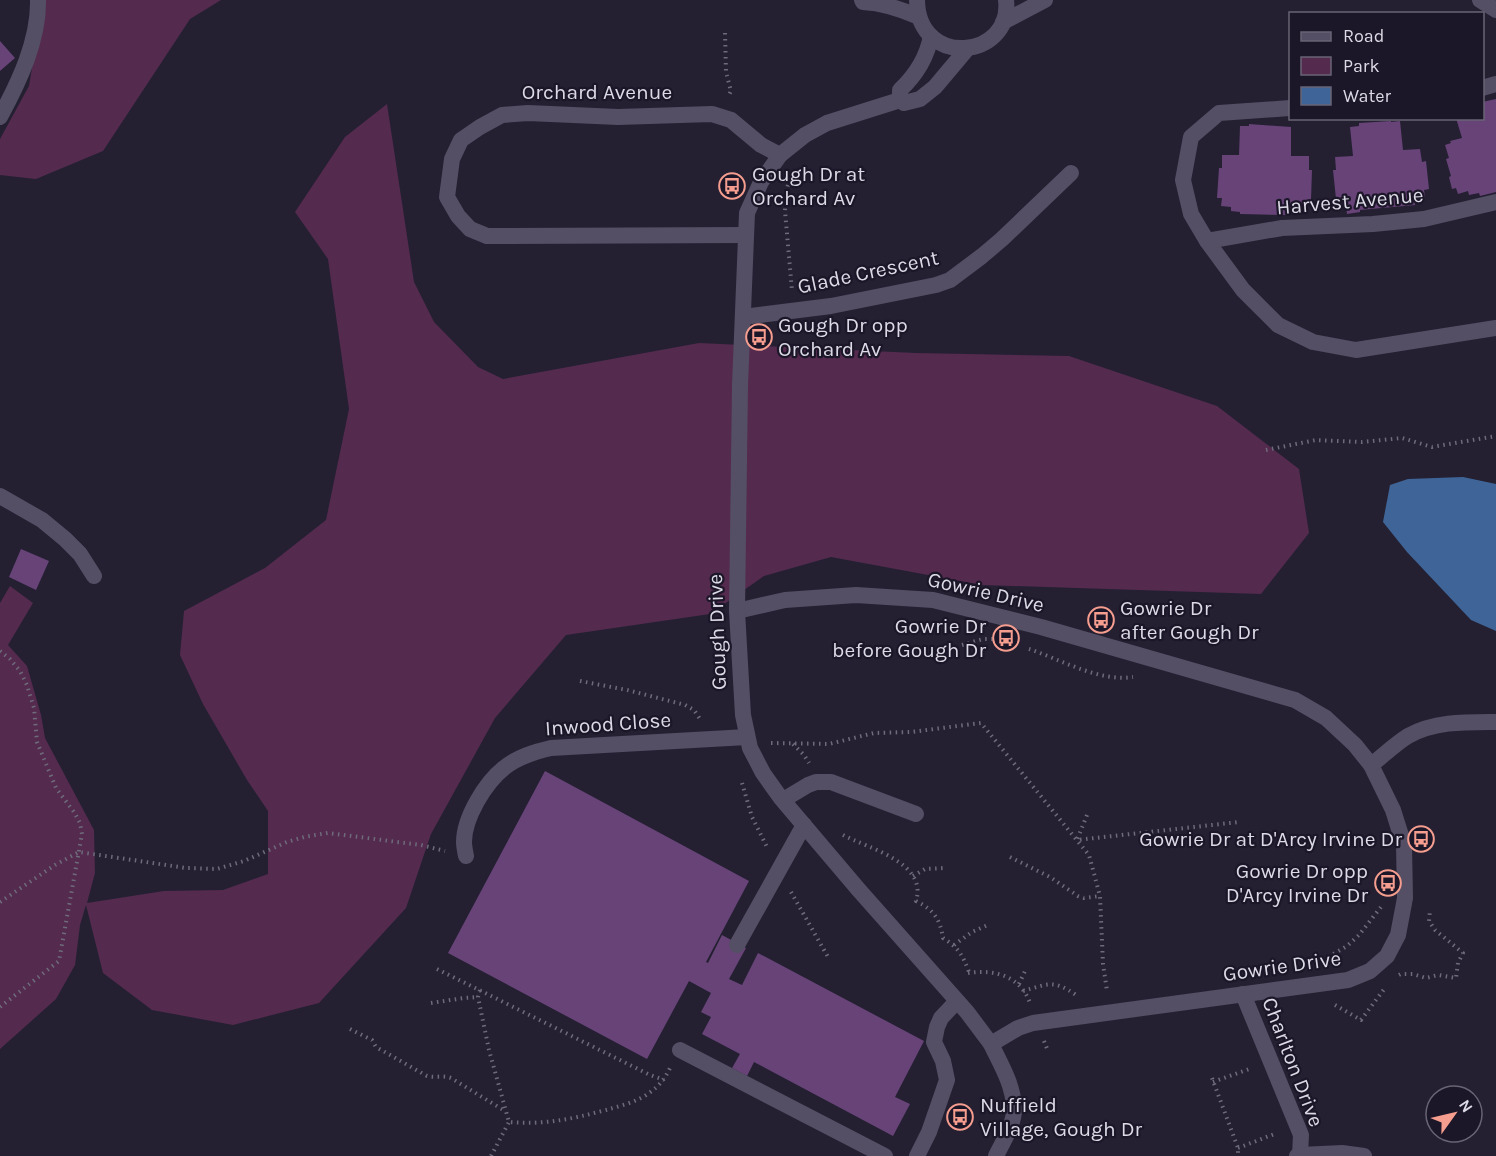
<svg xmlns="http://www.w3.org/2000/svg" width="1496" height="1156" font-family="Karla,sans-serif">
	<rect width="100%" height="100%" fill="#242032"/>
	<g fill="#542a4e">
		<polygon points="43,0 221,0 190,19 103,151 36,179 0,175 0,139 29,86"/>
		<polygon points="387,104 414,282 434,322 478,367 503,379 699,343 916,353 1069,356 1217,406 1299,469 1309,533 1261,594 982,585 831,557 764,576 710,614 566,635 495,718 431,834 406,908 319,1003 233,1025 152,1010 103,973 86,905 80,925 75,965 56,999 0,1049 0,603 10,586 33,603 8,645 27,666 41,715 45,738 94,830 95,873 87,903 164,891 223,890 268,874 268,811 247,780 203,704 180,655 184,611 265,568 326,520 349,409 328,259 295,212 345,137"/>
	</g>
	<polygon fill="#3f6598" points="1463,477 1496,484 1496,631 1471,620 1407,552 1383,522 1390,485 1408,479"/>
	<g fill="#674378">
		<polygon points="0,41 15,58 0,71"/>
		<polygon points="1496,99 1496,192 1480,196 1479,193 1469,195 1468,191 1458,194 1456,188 1452,189 1449,177 1451,176 1446,159 1449,158 1445,145 1451,143 1450,141 1462,138 1456,118 1482,118 1482,102"/>
		<polygon points="1391,121 1391,122 1400,121 1403,150 1420,149 1422,162 1426,161 1429,189 1424,190 1425,197 1415,198 1415,205 1360,210 1360,212 1347,214 1346,206 1339,206 1339,199 1336,199 1333,170 1336,170 1335,157 1353,156 1350,127 1359,126 1359,123"/>
		<polygon points="1249,124 1291,127 1291,156 1309,156 1309,170 1312,170 1311,200 1308,200 1308,208 1300,208 1300,214 1288,213 1288,215 1240,214 1240,212 1231,211 1231,207 1221,206 1222,198 1217,198 1219,168 1222,168 1222,155 1239,155 1240,126 1249,126"/>
		<polygon points="21,549 49,561 36,590 9,577"/>
		<polygon points="545,771 749,881 706,962 708,963 722,935 746,948 729,979 742,985 758,953 924,1041 895,1097 910,1104 893,1136 754,1062 747,1076 732,1068 740,1054 702,1034 711,1017 701,1012 711,993 689,981 647,1059 448,953"/>
	</g>
	<g fill="none" stroke-linecap="round" stroke-linejoin="round">
		<g stroke="#6e6b7b" stroke-width="4" stroke-dasharray="1.5 4.5" stroke-linecap="butt">
			<polyline points="725,33 726,72 731,91 728,97"/>
			<polyline points="788,185 786,192 785,211 792,291"/>
			<polyline points="1266,450 1316,440 1362,442 1402,438 1432,447 1496,436"/>
			<polyline points="962,645 983,639 993,639"/>
			<path d="M1029 649C1062 660 1099 682 1133 677"/>
			<polyline points="0,651 10,659 20,671 27,685 34,708 37,742 56,788 74,812 80,823 82,834 59,961 0,1007"/>
			<polyline points="580,681 627,690 685,705 694,710 700,719"/>
			<polyline points="771,743 829,744 874,733 911,732 981,723 1089,855 1100,896 1103,964 1107,991"/>
			<polyline points="793,744 804,755 809,763"/>
			<polyline points="742,783 752,817 768,849"/>
			<polyline points="1087,815 1077,840 1239,822"/>
			<path d="M843 835C867 848 928 862 916 901 934 910 940 919 943 938 959 948 963 956 969 972"/>
			<polyline points="1010,857 1050,877 1078,896 1084,898 1100,896"/>
			<polyline points="913,876 925,869 945,868"/>
			<polyline points="791,892 828,957"/>
			<polyline points="0,902 55,865 79,852 186,868 217,869 244,861 287,842 304,837 328,833 421,845 445,851"/>
			<polyline points="954,945 972,932 990,924"/>
			<polyline points="1323,960 1347,946 1359,935 1381,907"/>
			<polyline points="437,969 650,1075 664,1080"/>
			<path d="M968 973C995 969 1020 976 1030 1003"/>
			<polyline points="1399,975 1401,974 1413,974 1426,978 1438,975 1456,978 1458,963 1463,953 1435,930 1429,921 1430,910"/>
			<polyline points="1019,984 1025,971"/>
			<path d="M480 990 478 997 489 1050 509 1122C544 1125 572 1119 606 1110 620 1106 637 1102 649 1093 659 1086 665 1079 670 1068"/>
			<path d="M1023 991C1048 984 1053 979 1076 995"/>
			<polyline points="431,1003 464,998 478,997"/>
			<polyline points="1335,1005 1361,1020 1385,988"/>
			<path d="M350 1029 372 1040 376 1047 427 1076C435 1078 443 1075 451 1078L505 1111"/>
			<polyline points="1044,1041 1048,1051"/>
			<polyline points="1212,1078 1238,1148 1238,1156"/>
			<polyline points="1213,1082 1252,1068"/>
			<polyline points="1238,1148 1277,1133"/>
			<polyline points="491,1156 509,1122"/>
		</g>
		<g stroke="#544f64" stroke-width="16">
			<polyline points="1480,0 1496,10"/>
			<polyline points="1482,88 1496,84"/>
			<polyline points="1290,108 1219,113 1191,137 1183,180 1191,214 1207,241 1243,290 1278,325 1313,342 1356,350 1496,328"/>
			<polyline points="1207,241 1282,228 1373,224 1424,219 1496,202"/>
			<polyline points="743,317 831,306 936,285 950,280 982,256 1002,239 1071,173"/>
			<path d="M737 611 785 600 856 595 933 600 1041 627 1295 700 1326 718 1355 745 1371 765 1393 810 1404 845 1405 898 1398 935 1387 956 1370 971 1348 980 1033 1023 1018 1028 991 1044C1000 1063 1013 1084 1014 1107 1015 1124 1003 1141 996 1156"/>
			<path d="M1371 765C1383 756 1395 744 1408 736 1435 721 1466 722 1496 722"/>
			<polyline points="783,800 808,785 816,782 831,782 916,814"/>
			<path d="M466 856C465 851 464 846 464 842 464 818 485 783 504 768 517 757 534 752 551 748L747 737"/>
			<polyline points="737,945 804,825"/>
			<polyline points="1243,994 1301,1135 1300,1155"/>
			<polyline points="680,1050 885,1156"/>
			<polyline points="917,1156 929,1132 947,1080 943,1061 934,1042 937,1027 941,1018 957,1001"/>
			<polyline points="1297,1156 1300,1155 1342,1153 1364,1156"/>
		</g>
		<g stroke="#544f64" stroke-width="16">
			<path d="M862 0 863 2C883 3 901 9 919 17"/>
			<path d="M917 0C918 69 1013 59 1006 0"/>
			<polyline points="1003,22 1045,0"/>
			<polyline points="967,49 935,87 920,99 904,103 900,100 827,123 805,135 780,155 761,182 747,213 740,385 737,611 743,715 750,748 763,773 780,797 858,889 967,1012 991,1044"/>
			<path d="M900 100V90C916 75 927 57 931 36"/>
			<path d="M0 117C19 82 39 40 38 0"/>
			<polyline points="746,235 487,236 470,229 458,216 447,197 452,159 461,140 480,127 502,115 528,113 618,117 712,114 731,120 761,145 780,155"/>
			<polyline points="0,496 42,520 65,539 80,554 94,576"/>
		</g>
	</g>
	<defs>
		<g id="bus-ring" transform="scale(1.35)"><circle r="9.5" fill="#1b1628" stroke="#f59d8e" stroke-width="1.5"/><path d="M-5-6H5V4H4V6H2V4H-2V6H-4V4H-5ZM-3.5-4V0h7V-4ZM-3.5 1.2v1.5H-2V1.2ZM2 1.2v1.5H3.5V1.2Z" fill="#f59d8e"/></g>
	</defs>
	<g fill-rule="evenodd">
		<use href="#bus-ring" x="732" y="186"/>
		<use href="#bus-ring" x="759" y="337"/>
		<use href="#bus-ring" x="1101" y="620"/>
		<use href="#bus-ring" x="1006" y="638"/>
		<use href="#bus-ring" x="1421" y="839"/>
		<use href="#bus-ring" x="1388" y="883"/>
		<use href="#bus-ring" x="960" y="1117"/>
	</g>
	<g text-anchor="middle" dominant-baseline="central" stroke-width="4.5" stroke-linejoin="round" paint-order="stroke">
		<g font-size="21" fill="#dcdae6" stroke="#1b1628">
			<text x="597" y="92">Orchard Avenue</text>
			<text transform="translate(1350 201) rotate(-5)">Harvest Avenue</text>
			<text transform="translate(868 272) rotate(-12)">Glade Crescent</text>
			<text transform="translate(986 592) rotate(13)">Gowrie Drive</text>
			<text transform="translate(717 632) rotate(-92)">Gough Drive</text>
			<text transform="translate(608 724) rotate(-4)">Inwood Close</text>
			<text transform="translate(1282 966) rotate(-8)">Gowrie Drive</text>
			<text transform="translate(1293 1062) rotate(69)">Charlton Drive</text>
		</g>
		<g font-size="21" fill="#dcdae6" stroke="#1b1628" text-anchor="start">
			<text x="752" y="174">Gough Dr at<tspan x="752" dy="24">Orchard Av</tspan></text>
			<text x="778" y="325">Gough Dr opp<tspan x="778" dy="24">Orchard Av</tspan></text>
			<text x="1120" y="608">Gowrie Dr<tspan x="1120" dy="24">after Gough Dr</tspan></text>
			<text x="986" y="626" text-anchor="end">Gowrie Dr<tspan x="986" dy="24">before Gough Dr</tspan></text>
			<text x="1402" y="839" text-anchor="end">Gowrie Dr at D'Arcy Irvine Dr</text>
			<text x="1368" y="871" text-anchor="end">Gowrie Dr opp<tspan x="1368" dy="24">D'Arcy Irvine Dr</tspan></text>
			<text x="980" y="1105">Nuffield<tspan x="980" dy="24">Village, Gough Dr</tspan></text>
		</g>
	</g>
	<rect x="1289" y="12" width="195" height="108" fill="#1b1628" stroke="#686474" stroke-width="1.5"/>
	<rect x="1301" y="32" width="30" height="9" fill="#544f64" stroke="#686474" stroke-width="1.5"/>
	<text x="1343" y="42" font-size="18" fill="#dcdae6">Road</text>
	<rect x="1301" y="57" width="30" height="18" fill="#542a4e" stroke="#686474" stroke-width="1.5"/>
	<text x="1343" y="72" font-size="18" fill="#dcdae6">Park</text>
	<rect x="1301" y="87" width="30" height="18" fill="#3f6598" stroke="#686474" stroke-width="1.5"/>
	<text x="1343" y="102" font-size="18" fill="#dcdae6">Water</text>
	<g transform="translate(1454 1114) rotate(56)"><circle r="28" fill="#1b1628" stroke="#686474" stroke-width="1.5"/>
	<path d="M0-4.5L10 22L0 15L-10 22Z" fill="#f59d8e"/>
	<text y="-9" font-size="16" font-weight="bold" text-anchor="middle" fill="#dcdae6">N</text>
	</g>
</svg>
